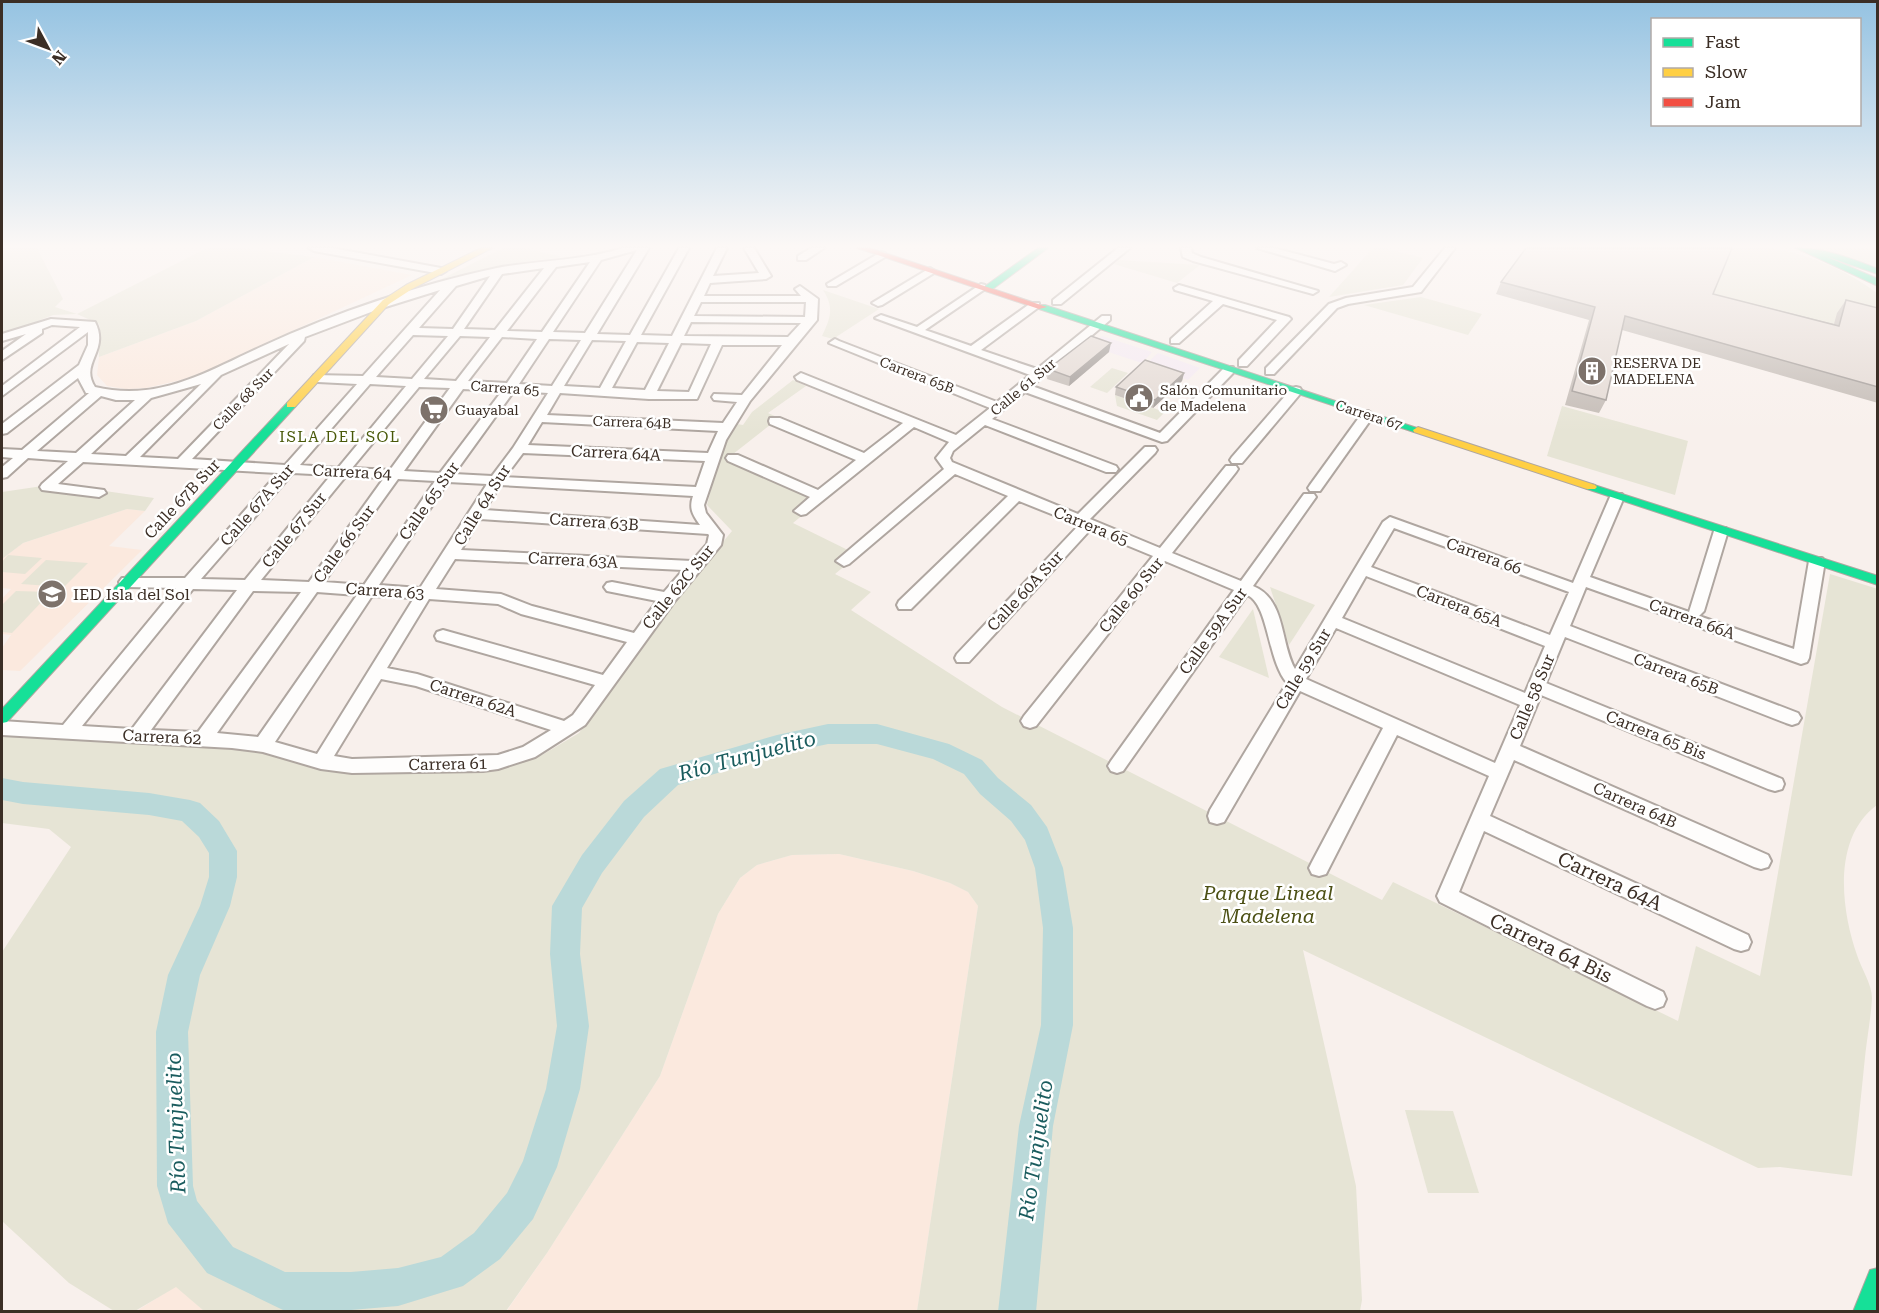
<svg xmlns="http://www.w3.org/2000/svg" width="1879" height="1313" font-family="'Roboto Serif',serif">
	<rect width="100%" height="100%" fill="#f8f0ec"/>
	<g fill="#f4e9f2">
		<polygon points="1102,336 1152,352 1142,363 1090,346"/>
		<polygon points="1158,353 1200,368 1188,380 1145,365"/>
	</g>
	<g fill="#fbe9de">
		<polygon points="314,257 412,275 209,370 181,380 146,388 126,389 107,386 97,375 99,357 196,321"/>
		<polygon points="127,509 145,511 109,546 142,550 20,671 2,670 2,648 11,635 2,634 2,599 11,589 2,588 2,559 23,543"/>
		<polygon points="839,854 913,871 950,883 968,892 978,906 917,1311 506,1312 547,1253 660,1076 718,914 740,878 757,865 792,855"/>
		<polygon points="176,1286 204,1311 135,1312"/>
	</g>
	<g fill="#e6e4d5">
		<path d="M2 248H37L63 299 55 307 77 314 207 248H240L314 257 196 321 99 357C98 345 102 336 99 324L77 314 53 315 2 335Z"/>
		<polygon points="503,248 525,248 562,257 503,265 428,286"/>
		<polygon points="1373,248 1384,248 1423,258 1403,285 1329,297"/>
		<path d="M1675 248C1705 248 1738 245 1768 248 1807 253 1846 270 1877 293V350L1706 307Z"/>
		<polygon points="1816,248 1877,249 1876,261 1877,268"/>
		<polygon points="1119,260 1200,265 1177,283 1114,264"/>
		<path d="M823 290 879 309 833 339 822 336C830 319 835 308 823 290Z"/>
		<polygon points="1421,297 1482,314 1468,335 1364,305"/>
		<polygon points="1112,368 1128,373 1107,393 1090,387"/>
		<path d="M793 380 806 386 768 413 779 418 728 458 821 500 793 523 858 555 835 574 871 592 851 610 1002 707 1382 900 1393 882 1678 1021 1696 946 1760 976 1830 574 1878 589 1877 805C1832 838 1841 909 1857 955 1861 968 1872 984 1872 998 1871 1017 1867 1038 1865 1057 1861 1097 1857 1136 1852 1176L1780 1167 1758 1168 1303 950 1356 1186 1362 1300 1360 1311H917L978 906 968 892 950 883 913 871 839 854 792 855 757 865 740 878 718 914 660 1076 547 1253 506 1311H204L176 1287 135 1311H114L69 1283 2 1221V952L71 847 49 829 2 823V735L256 751 330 772H490L542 755 579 733 684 589 732 531 707 505 720 454 732 423 743 425 752 412Z"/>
		<polygon points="1115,395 1165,412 1157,420 1117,406"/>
		<polygon points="1562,406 1688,441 1675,495 1547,456"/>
		<polygon points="56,484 154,498 145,511 127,509 23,543 2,559 2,492"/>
		<polygon points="8,555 42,558 25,574 2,572 2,562"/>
		<polygon points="46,560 88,563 64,587 21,584"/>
		<polygon points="1270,587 1315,605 1289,645"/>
		<polygon points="16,591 51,592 12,633 2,632 2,605"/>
		<polygon points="1253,609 1269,678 1219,657"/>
		<polygon points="1405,1110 1453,1111 1479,1193 1428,1193"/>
	</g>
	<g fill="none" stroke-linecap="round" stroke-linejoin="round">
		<polygon fill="#bad9d9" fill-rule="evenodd" points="828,724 877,724 949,744 982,760 998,778 1031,805 1047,827 1063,868 1073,928 1073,1025 1053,1126 1036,1312 998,1312 1019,1126 1041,1025 1043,928 1035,868 1025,840 1011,821 980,794 964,774 933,759 877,744 828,744 777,755 678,785 644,817 602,873 582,908 580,954 589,1026 580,1089 557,1167 533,1219 500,1259 463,1286 398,1306 351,1310 283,1310 207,1273 168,1223 157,1186 156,1032 168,975 200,906 209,877 209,853 199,837 182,821 149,815 23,804 2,800 2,778 23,782 149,793 190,800 200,803 219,821 237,851 237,877 230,906 200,975 188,1032 193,1186 197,1201 233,1247 285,1272 351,1272 398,1268 441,1257 474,1233 507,1193 523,1161 546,1089 557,1026 550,954 552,906 582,855 624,801 660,769 777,735"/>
		<g stroke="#afa6a0" stroke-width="4">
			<g id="street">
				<polygon points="309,248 332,248 441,268 446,271 441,274 314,251"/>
				<path d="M623 248H649L597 334 630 335 679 248H689L641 335 672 336 717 248H727L713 276 759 273 744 248H754L771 276 766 279 710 283 704 296H801L795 289 800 286 818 299 817 320 750 401 726 440 704 505 706 513 723 535 721 545 674 602 585 725 535 757 498 769 483 771 352 773 321 769 263 752 232 748 2 735V721L63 725 176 588 127 587 122 586 119 582 122 578H185L278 473 83 462 58 484 104 490 106 493 99 497 42 490 40 487 42 484 68 461 28 458 7 477 2 478V467L13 458 2 457V449L22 450 89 393H86L78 378 7 433 2 434V424L79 365 88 345V332L2 396V386L80 327 52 325 42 329V333L2 360V351L26 334 2 341V334L51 319 95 322C110 351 79 363 95 387 159 402 206 372 263 346 337 312 418 285 497 268 539 260 582 261 623 248ZM637 250 585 333 553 332 601 260ZM590 262 542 332 507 331 556 267ZM544 268 495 330 464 329 502 274ZM490 276 453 329 419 328 456 286ZM440 290 363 376 314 375 312 378 318 382 357 384 285 465 192 459 304 341 305 337 379 309ZM701 302H806L805 317 694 316ZM691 322 801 323 788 337 684 336ZM413 335 448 336 412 379 376 377ZM460 336 490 337 456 381 424 379ZM502 337 537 339 507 383 468 381ZM549 339 581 340 552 386 519 384ZM592 340 626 341 600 388 564 386ZM637 342 669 343 645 390 612 388ZM681 343 711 344 689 392 657 391ZM289 344 178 459 140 457 221 375ZM722 345H782L742 395 714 394 712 397 714 400 737 402 723 423 547 415 560 393 649 399H697ZM201 384 126 456 91 454 151 398ZM370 384 406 386 338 468 300 465ZM419 387 450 388 390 470 352 468ZM463 389 502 391 440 473 404 471ZM514 391 548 393 513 448 492 476 454 474ZM101 396 116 400H135L76 453 37 451ZM542 422 718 431 708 453 528 445ZM523 453 705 461 696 487 505 477ZM293 473 331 475 245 580 201 579ZM346 476 384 478 309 582 261 580ZM398 479 435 481 364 585 324 582ZM448 482 487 484 420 588 379 585ZM500 485 693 496C689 508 692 514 700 525L485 510ZM480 519 708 534 709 535 707 544 692 561 461 550ZM455 559 683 570 664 592 612 582 607 583 604 587 607 591 657 601 634 633 532 606 501 594 436 589ZM193 589 237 590 132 729 82 726ZM253 591 301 592 198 732 151 730ZM317 592 357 595 258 737 217 733ZM372 596 414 598 317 754 275 742ZM429 599 498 604 521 614 627 642 603 675 443 630 437 632 435 636 437 640 595 685 573 715 564 721 417 674 387 668ZM381 679 416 686 551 730 523 747 498 755 352 759 334 756Z"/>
				<polygon points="811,248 824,248 806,260 798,260 798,256"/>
				<polygon points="1118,248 1130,248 1061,304 1053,304 1053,300"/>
				<polygon points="1181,248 1191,248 1192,253 1201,257 1318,291 1313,294 1193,261 1183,257"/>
				<polygon points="1257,248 1274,248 1334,264 1341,262 1346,265 1335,271"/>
				<polygon points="1445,248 1455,248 1421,292 1348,304 1337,308 1274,374 1266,374 1266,368 1329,304 1346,298 1413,287"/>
				<polygon points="881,252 885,253 885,257 836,286 828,286 827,284"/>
				<polygon points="930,268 935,271 934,273 882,305 878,306 872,303"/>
				<path d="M981 284 985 285V289L925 330 971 346 1031 303H1039V307L981 350 1037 369 1102 316H1110V320L1032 386 1160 433 1225 367H1233V373L1167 441 1162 442 1025 392 992 419 1116 466 1118 469 1116 472H1106L985 425 953 451 950 458 952 462 1078 514 1145 447H1155L1157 450 1155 453 1090 519 1160 548 1226 466H1236L1238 469 1236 472 1172 553 1241 581 1304 494H1314L1316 497 1253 586C1286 599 1280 643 1295 669L1383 522 1390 517 1573 583 1610 497 1612 494H1622L1624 497 1590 577 1689 612 1714 531 1716 528H1726L1728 531 1704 611 1699 616 1794 649 1809 561 1812 558H1822L1825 561 1809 658 1807 662 1801 664 1586 587 1570 626 1798 713 1801 718 1798 723 1792 725 1786 723 1565 637 1546 683 1782 779 1784 784 1782 789 1775 791 1768 789 1541 695 1520 746 1768 855 1771 861 1768 867 1761 869 1754 867 1514 760 1490 816 1748 935 1751 942 1748 949 1741 951 1734 949 1484 831 1459 892 1663 992 1666 999 1663 1006 1655 1009 1647 1006 1440 902 1437 896 1489 776 1397 735 1326 874 1319 876 1312 874 1309 868 1312 862 1383 728 1300 691 1224 822 1217 824 1210 822 1208 816 1210 810 1287 683C1267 660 1269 604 1247 595L1123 771 1117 773 1111 771 1108 766 1111 761 1234 590 1165 561 1036 726 1030 728 1024 726 1021 721 1024 716 1153 556 1090 530 969 662H957L955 658 957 654 1079 525 1019 501 911 609H899L897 605 899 601 1008 496 955 474 849 564 844 566 836 561 944 469 936 458 949 442 914 427 806 514 801 515 794 511 810 497 728 461 726 458 728 455H738L818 490 856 460 770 424 769 421 770 418H780L864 453 903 423 797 380 795 377 801 373 956 435 990 408 829 343 835 339 839 341 997 402 1030 375 875 318 881 315 917 327ZM1394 528 1569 592 1550 635 1371 567ZM1366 576 1545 646 1525 693 1342 618ZM1336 628 1520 705 1495 763 1306 679Z"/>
				<polygon points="1179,285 1289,317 1291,319 1247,366 1239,366 1239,360 1277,320 1223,304 1179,343 1171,343 1171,339 1213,301 1175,290 1174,288"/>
				<polygon points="1296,387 1300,388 1302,391 1300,394 1242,463 1232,463 1230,460 1232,457 1292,388"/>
				<polygon points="1368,411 1374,415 1320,491 1310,491 1308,488 1310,485 1363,412"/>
			</g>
		</g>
		<g stroke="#afa6a0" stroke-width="2">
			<g id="fast">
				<polygon points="1038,248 1048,248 990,291 984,291 984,287"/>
				<path d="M1796 248C1825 248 1850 258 1878 269V274L1825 256 1878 279V286Z"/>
				<polygon points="1039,305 1045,305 1423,430 1422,432 1414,432 1039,309"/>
				<polygon points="291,402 296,405 295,407 7,722 2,723 2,709 287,403"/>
				<polygon points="1591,484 1878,576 1878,585 1587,489 1585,487"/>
				<polygon points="1878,1268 1878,1305 1875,1312 1853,1312 1870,1270"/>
			</g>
		</g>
		<g stroke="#afa6a0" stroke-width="2">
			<g id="slow">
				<polygon points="481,248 492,248 412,289 389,304 295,407 287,407 287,403 383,300 406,285"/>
				<polygon points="1418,427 1595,485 1597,487 1595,489 1587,489 1414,432 1413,430"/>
			</g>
		</g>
		<g stroke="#afa6a0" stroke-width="2">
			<polygon id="jam" points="857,248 870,248 1047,307 1039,309"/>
		</g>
		<use href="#street" fill="#fefdfc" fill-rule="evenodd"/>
		<use href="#fast" fill="#16e098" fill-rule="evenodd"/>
		<use href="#slow" fill="#ffcf43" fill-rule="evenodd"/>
		<use href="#jam" fill="#f24e42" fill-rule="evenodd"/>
	</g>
	<g fill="#c3bbb5">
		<polygon points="1501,282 1713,294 1834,324 1837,313 1846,300 1878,308 1878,403 1622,330 1606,400 1599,413 1565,405 1589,320 1496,294"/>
		<polygon points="1109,352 1069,386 1047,379 1048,369"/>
		<polygon points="1184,373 1182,381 1153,408 1115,395 1116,387"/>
	</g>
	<g fill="#9f9894">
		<polygon points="1111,343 1109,352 1069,386 1070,377"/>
		<polygon points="1184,373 1182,381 1153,408 1155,400"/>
	</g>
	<g fill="#e3d9d3" stroke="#9f9894" stroke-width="1.5">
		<polygon points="1526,248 1732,248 1713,294 1839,326 1846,300 1878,308 1878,387 1625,316 1606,400 1572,391 1595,307 1501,282"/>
		<polygon points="1091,336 1111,343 1070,377 1048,369"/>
		<polygon points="1145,360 1184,373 1155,400 1116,387"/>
	</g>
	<linearGradient id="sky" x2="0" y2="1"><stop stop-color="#95c3e2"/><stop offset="0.57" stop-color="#fcf8f6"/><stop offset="1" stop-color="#fcf8f6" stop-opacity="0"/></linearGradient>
	<rect width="1879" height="432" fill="url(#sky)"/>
	<defs>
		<g id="building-disc" transform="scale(1.5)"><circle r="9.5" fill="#7d726b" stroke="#fff"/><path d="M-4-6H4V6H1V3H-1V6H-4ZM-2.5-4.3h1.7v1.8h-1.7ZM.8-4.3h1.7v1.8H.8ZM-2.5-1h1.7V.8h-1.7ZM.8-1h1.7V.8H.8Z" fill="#fff"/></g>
		<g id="civic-disc" transform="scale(1.5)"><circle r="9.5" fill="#7d726b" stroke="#fff"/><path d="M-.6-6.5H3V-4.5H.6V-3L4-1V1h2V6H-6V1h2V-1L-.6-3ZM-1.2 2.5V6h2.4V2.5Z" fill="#fff"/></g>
		<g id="supermarket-disc" transform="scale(1.5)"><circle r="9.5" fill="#7d726b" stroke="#fff"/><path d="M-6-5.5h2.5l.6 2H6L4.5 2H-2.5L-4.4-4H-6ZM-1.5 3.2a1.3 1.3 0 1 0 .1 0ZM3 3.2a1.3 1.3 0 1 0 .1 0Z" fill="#fff"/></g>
		<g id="school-disc" transform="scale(1.5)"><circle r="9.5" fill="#7d726b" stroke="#fff"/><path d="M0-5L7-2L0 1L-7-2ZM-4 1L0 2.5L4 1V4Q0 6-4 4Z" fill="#fff"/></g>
	</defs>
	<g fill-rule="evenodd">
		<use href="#building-disc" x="1592" y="371"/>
		<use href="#civic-disc" x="1139" y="398"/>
		<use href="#supermarket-disc" x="434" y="410"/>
		<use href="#school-disc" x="52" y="594"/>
	</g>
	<g text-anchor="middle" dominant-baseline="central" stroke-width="5" stroke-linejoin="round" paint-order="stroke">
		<g font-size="14" fill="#3b2e25" stroke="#fff" text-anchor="start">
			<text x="1613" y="363">RESERVA DE<tspan x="1613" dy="16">MADELENA</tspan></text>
			<text x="1160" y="390">Salón Comunitario<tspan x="1160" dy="16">de Madelena</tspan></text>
			<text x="455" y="410">Guayabal</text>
		</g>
		<g font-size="14" fill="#3b2e25" stroke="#fff">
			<text transform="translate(917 375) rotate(21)">Carrera 65B</text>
			<text transform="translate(1023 387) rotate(-40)">Calle 61 Sur</text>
			<text transform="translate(505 388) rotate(4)">Carrera 65</text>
			<text transform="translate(243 399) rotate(-46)">Calle 68 Sur</text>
			<text transform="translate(1369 415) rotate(18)">Carrera 67</text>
			<text transform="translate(632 422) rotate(2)">Carrera 64B</text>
		</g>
		<g font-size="15" letter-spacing="1.5" fill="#495909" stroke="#fff">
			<text x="340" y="437">ISLA DEL SOL</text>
		</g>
		<g font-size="16" fill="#3b2e25" stroke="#fff">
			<text transform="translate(616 453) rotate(3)">Carrera 64A</text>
			<text transform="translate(352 472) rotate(3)">Carrera 64</text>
			<text transform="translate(182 499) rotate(-47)">Calle 67B Sur</text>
			<text transform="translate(429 501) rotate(-55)">Calle 65 Sur</text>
			<text transform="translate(257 505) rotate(-49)">Calle 67A Sur</text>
			<text transform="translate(482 505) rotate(-58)">Calle 64 Sur</text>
			<text transform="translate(594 522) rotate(4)">Carrera 63B</text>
			<text transform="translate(1091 526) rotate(22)">Carrera 65</text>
			<text transform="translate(294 530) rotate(-51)">Calle 67 Sur</text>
			<text transform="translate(344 544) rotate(-54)">Calle 66 Sur</text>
			<text transform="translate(1484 556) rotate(20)">Carrera 66</text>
			<text transform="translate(573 560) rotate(3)">Carrera 63A</text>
			<text transform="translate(678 587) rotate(-51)">Calle 62C Sur</text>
			<text transform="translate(385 591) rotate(4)">Carrera 63</text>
			<text transform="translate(1025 591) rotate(-47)">Calle 60A Sur</text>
			<text transform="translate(1131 595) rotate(-51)">Calle 60 Sur</text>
			<text transform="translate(1459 606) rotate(21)">Carrera 65A</text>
			<text transform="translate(1692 619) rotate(20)">Carrera 66A</text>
			<text transform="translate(1213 631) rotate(-54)">Calle 59A Sur</text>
			<text transform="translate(1303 669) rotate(-59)">Calle 59 Sur</text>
			<text transform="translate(1676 674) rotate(21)">Carrera 65B</text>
			<text transform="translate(1532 697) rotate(-67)">Calle 58 Sur</text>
			<text transform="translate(473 698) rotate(18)">Carrera 62A</text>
			<text transform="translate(1656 735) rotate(22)">Carrera 65 Bis</text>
			<text transform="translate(162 737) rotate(3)">Carrera 62</text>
			<text transform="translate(448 764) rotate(-1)">Carrera 61</text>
			<text transform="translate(1635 805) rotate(24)">Carrera 64B</text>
		</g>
		<g font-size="16" fill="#3b2e25" stroke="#fff" text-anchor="start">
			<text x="73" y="594">IED Isla del Sol</text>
		</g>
		<g font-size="20" fill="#3b2e25" stroke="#fff">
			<text transform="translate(1610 881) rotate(25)">Carrera 64A</text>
			<text transform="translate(1551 948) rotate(26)">Carrera 64 Bis</text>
		</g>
		<g font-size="20" font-style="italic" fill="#4c5014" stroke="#fff">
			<text x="1268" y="893">Parque Lineal<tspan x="1268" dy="23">Madelena</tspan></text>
		</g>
		<g font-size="21" font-style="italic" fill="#1a5c5e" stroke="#fff">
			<text transform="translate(747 756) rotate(-15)">Río Tunjuelito</text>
			<text transform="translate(176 1123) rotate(-92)">Río Tunjuelito</text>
			<text transform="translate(1036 1150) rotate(-82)">Río Tunjuelito</text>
		</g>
	</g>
	<rect width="1879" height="1313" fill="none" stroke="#3b2e25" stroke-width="6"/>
	<rect x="1651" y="18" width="210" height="108" fill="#ffffff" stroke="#b1aba8" stroke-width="1.5"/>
	<rect x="1663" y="38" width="30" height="9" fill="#16e098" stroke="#b1aba8" stroke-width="1.5"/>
	<text x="1705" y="48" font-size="18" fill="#3b2e25">Fast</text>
	<rect x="1663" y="68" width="30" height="9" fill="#ffcf43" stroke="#b1aba8" stroke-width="1.5"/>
	<text x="1705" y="78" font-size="18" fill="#3b2e25">Slow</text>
	<rect x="1663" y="98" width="30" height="9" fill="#f24e42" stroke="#b1aba8" stroke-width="1.5"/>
	<text x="1705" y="108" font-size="18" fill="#3b2e25">Jam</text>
	<g transform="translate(48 48) rotate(131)" stroke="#ffffff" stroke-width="4.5" paint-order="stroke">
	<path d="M0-4.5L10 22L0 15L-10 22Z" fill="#3b2e25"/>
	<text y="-9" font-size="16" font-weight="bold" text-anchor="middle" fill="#3b2e25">N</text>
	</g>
</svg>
